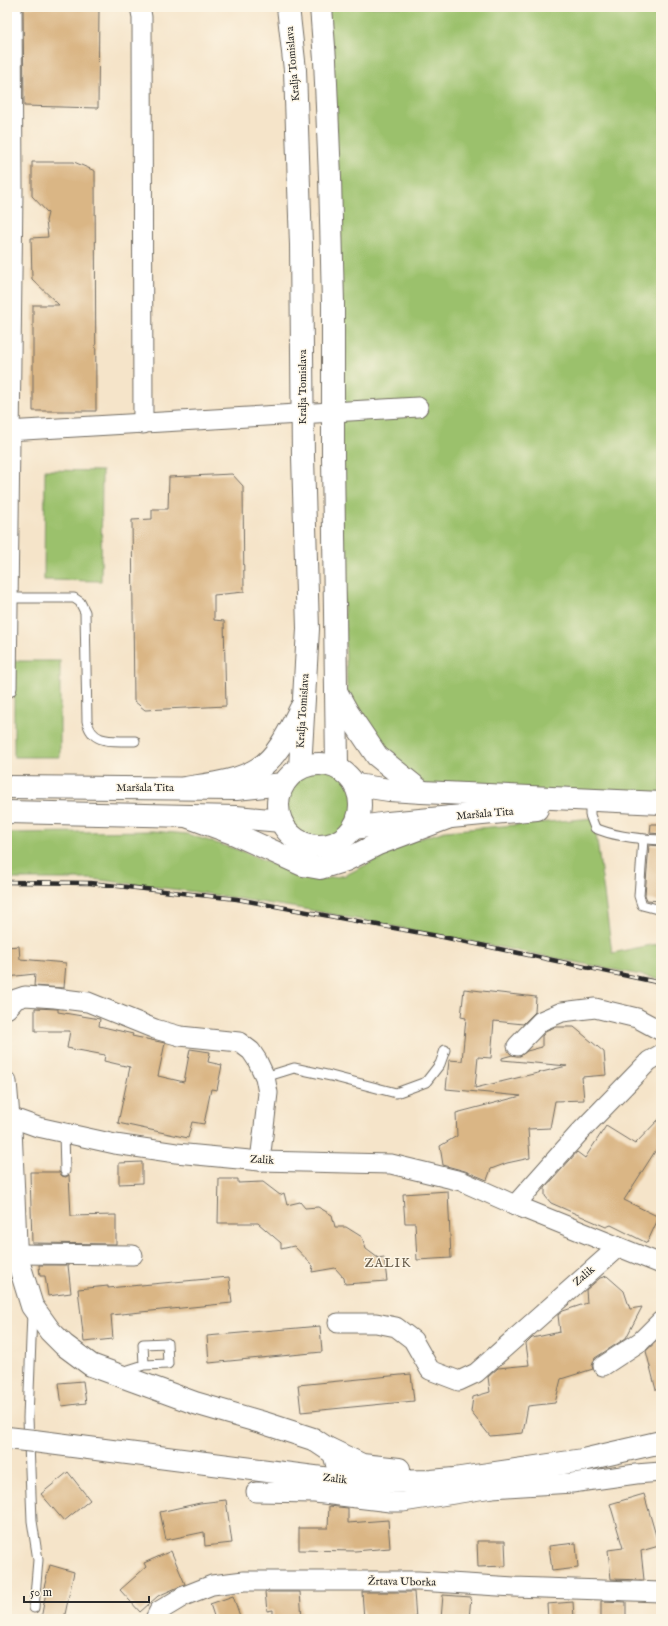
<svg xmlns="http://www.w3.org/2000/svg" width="668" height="1626" font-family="'IM FELL English',serif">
	<rect width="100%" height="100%" fill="#fcf5e5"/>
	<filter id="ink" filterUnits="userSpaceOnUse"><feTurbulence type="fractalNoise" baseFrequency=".025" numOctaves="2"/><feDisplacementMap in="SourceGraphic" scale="8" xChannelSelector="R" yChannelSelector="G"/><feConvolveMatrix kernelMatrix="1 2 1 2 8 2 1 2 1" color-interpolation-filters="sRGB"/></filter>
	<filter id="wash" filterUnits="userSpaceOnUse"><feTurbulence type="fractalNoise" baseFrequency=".012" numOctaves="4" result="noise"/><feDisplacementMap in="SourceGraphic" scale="16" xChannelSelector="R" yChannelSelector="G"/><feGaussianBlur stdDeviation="0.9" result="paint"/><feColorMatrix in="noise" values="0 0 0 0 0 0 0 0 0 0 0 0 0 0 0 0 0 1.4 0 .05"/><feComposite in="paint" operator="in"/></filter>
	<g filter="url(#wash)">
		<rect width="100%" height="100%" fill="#f5e4c9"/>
		<g fill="#9bc16c" stroke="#63764c">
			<polygon points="321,7 661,7 661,803 422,792 348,713"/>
			<polygon points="45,470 102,471 101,581 44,580"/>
			<rect x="14" y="661" width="46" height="96"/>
			<circle cx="319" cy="805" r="38"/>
			<polygon points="594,818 612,953 661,943 661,979 310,910 196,892 92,879 7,879 7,833 153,831 187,834 245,852 300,876 319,880 346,875 415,840 445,831"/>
		</g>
		<g id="blocks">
			<g fill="#dab685">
				<polygon points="23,7 99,7 98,108 24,106"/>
				<polygon points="32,162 74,162 95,171 96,411 33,411 33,305 59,305 32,279 31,238 48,237 46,221 48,213 32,196"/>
				<polygon points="232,474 243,486 244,592 214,595 214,620 224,621 226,706 145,710 134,701 132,520 152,519 152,509 168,509 169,477"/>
				<polygon points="651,824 661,824 661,834 650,833"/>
				<polygon points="649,845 661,846 661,901 647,900 645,895"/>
				<polygon points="19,946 20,959 66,963 64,988 34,986 35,974 7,977 7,947"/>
				<polygon points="464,989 536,997 535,1012 523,1024 494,1021 491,1058 478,1057 475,1088 567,1066 502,1060 502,1058 512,1055 520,1056 527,1051 542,1047 542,1036 547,1030 555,1027 574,1027 604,1052 606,1075 582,1077 584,1100 555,1101 550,1128 528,1129 530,1158 507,1163 491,1169 487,1180 465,1171 443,1165 440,1146 457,1136 456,1113 521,1096 446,1089 449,1060 462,1061 466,1018 461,1017"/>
				<polygon points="35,1008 58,1009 58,1012 100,1019 99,1026 133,1034 132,1036 165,1043 158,1076 184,1082 190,1049 210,1052 208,1062 222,1065 217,1090 211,1089 204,1124 192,1122 188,1138 118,1123 130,1067 104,1061 105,1055 67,1048 70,1031 35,1031"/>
				<polygon points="661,1117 661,1142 624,1200 659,1217 647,1243 611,1225 606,1227 551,1203 545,1196 545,1188 577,1152 585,1158 606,1126 635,1144"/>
				<polygon points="142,1162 142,1183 119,1184 119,1163"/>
				<polygon points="30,1172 59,1172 62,1176 66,1177 69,1175 71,1216 116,1215 116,1244 32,1243"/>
				<polygon points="219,1179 238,1179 238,1183 263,1182 280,1195 284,1193 287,1205 300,1202 305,1208 318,1207 332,1215 335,1227 346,1227 362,1237 366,1249 378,1258 384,1257 387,1281 345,1284 344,1278 335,1268 312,1272 313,1266 294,1246 281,1249 281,1243 258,1223 218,1223"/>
				<polygon points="448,1191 451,1258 417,1260 415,1223 405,1223 403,1194"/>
				<polygon points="39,1265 68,1265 71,1293 48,1296 45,1276 40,1276"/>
				<polygon points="607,1276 624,1291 630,1309 642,1307 626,1338 595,1358 592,1366 593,1369 561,1379 555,1403 528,1406 523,1433 490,1436 471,1412 473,1397 490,1392 488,1377 498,1368 529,1365 526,1344 532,1338 560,1332 558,1315 563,1311 587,1303 586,1290 600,1278"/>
				<polygon points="229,1277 232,1303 111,1315 113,1339 84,1342 78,1289 108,1286 108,1288"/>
				<polygon points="320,1326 322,1352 209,1363 207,1336"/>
				<polygon points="661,1337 661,1390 656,1390 646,1351"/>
				<polygon points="411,1374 414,1401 301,1412 298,1385"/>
				<polygon points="83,1381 86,1403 62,1406 59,1383"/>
				<polygon points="68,1472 90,1500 64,1521 41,1494"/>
				<polygon points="644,1494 659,1546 641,1551 644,1580 611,1579 608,1550 623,1548 610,1504"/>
				<polygon points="226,1500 232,1543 205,1546 204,1532 166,1540 160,1512 200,1503"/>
				<polygon points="329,1506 348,1508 348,1523 388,1520 390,1548 355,1551 299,1550 299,1528 328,1528"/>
				<polygon points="477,1541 505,1541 506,1566 478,1567"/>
				<polygon points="576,1543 578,1568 552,1571 549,1546"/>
				<polygon points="171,1551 185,1584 158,1596 140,1612 120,1590 146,1567 144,1563"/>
				<polygon points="50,1565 74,1572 64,1619 41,1619 46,1592 43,1591"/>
				<polygon points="265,1592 300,1592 302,1619 273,1619 273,1610 267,1611"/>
				<polygon points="362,1592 414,1592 416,1619 364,1619"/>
				<polygon points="443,1595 471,1597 469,1619 441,1619"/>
				<polygon points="233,1596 241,1619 215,1619 210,1604"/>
				<polygon points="601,1601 626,1602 626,1619 601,1619"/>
				<polygon points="573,1602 574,1619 548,1619 547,1604"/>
			</g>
		</g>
	</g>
	<g filter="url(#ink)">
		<use href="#blocks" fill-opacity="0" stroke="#726c62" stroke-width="1"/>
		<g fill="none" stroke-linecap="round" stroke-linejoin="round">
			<g stroke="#726c62" stroke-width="11">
				<g id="lane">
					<path d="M8 598H74L80 602 85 612 87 721C92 746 115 740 135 741"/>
					<path d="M590 804V815L595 828C615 837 639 839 661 840"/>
					<polyline points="643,839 639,896 642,905 661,910"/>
					<polyline points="265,1077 294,1068 331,1076 396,1093 426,1082 440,1064 445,1050"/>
					<polyline points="64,1133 65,1171"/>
					<polyline points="32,1313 28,1418 32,1521 38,1560 34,1608"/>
					<polyline points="122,1372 144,1365 168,1364 167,1343 143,1344 144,1365"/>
				</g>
			</g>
			<g stroke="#726c62" stroke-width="21">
				<g id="street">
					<polyline points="140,7 142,17 143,424"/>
					<path d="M7 431C144 423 281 415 418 407"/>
					<polyline points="7,688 13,191 12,7"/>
					<polyline points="7,1009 16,999 25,996 55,998 88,1002 155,1029 180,1036 239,1042 251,1051 257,1060 265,1077 268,1093 260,1161"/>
					<polyline points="517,1046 541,1021 562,1012 595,1008 637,1018 661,1031"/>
					<polyline points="7,1082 10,1117 38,1127 115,1144 176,1153 260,1161 391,1164 461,1181 515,1205 661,1264"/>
					<polyline points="515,1205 579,1133 649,1061 661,1054"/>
					<polyline points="16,1254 133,1255"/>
					<polyline points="338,1323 376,1323 396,1327 413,1340 430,1370 459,1381 476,1373 618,1247"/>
					<polyline points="603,1366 641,1341 661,1321"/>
					<polyline points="480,1486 492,1488 572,1483 636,1474 661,1472"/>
					<polyline points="256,1492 315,1493 390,1502 403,1502 492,1488"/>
					<polyline points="155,1619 159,1611 184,1596 212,1585 244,1581 418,1581 514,1587 661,1592"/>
				</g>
			</g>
			<g stroke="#726c62" stroke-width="24">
				<g id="secondary">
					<polyline points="7,787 236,789 283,784"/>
					<polyline points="7,812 236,817 281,821"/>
					<polyline points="7,1116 10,1117 16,1254 32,1306 50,1331 64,1345 91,1365 195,1403 264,1423 313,1439 334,1453 338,1468 338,1480"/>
				</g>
			</g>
			<g stroke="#726c62" stroke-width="24">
				<g id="primary">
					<polyline points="288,7 295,70 301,245 303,457 308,629 300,768"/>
					<polyline points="321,7 325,60 330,177 333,304 333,456 337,767"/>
					<polyline points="337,693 348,713 377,756 422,792"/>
					<circle cx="319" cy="805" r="41"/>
					<polyline points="356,785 389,790 422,792 661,803"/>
					<path d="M185 788C210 784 237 782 259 768 278 757 291 727 301 708"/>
					<polyline points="186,816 235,834 303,865 320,868 346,860 378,844 450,817"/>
					<polyline points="354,828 388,823 537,809"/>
					<polyline points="34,1441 338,1480 385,1482 431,1481 454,1479 583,1460 661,1442"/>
					<polyline points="329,1449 362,1465 399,1469"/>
				</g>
			</g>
			<use href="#lane" stroke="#fff" stroke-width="9"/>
			<use href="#street" stroke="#fff" stroke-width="19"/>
			<use href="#secondary" stroke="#fff" stroke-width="22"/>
			<use href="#primary" stroke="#fff" stroke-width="22"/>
			<g stroke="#2b2b2b" stroke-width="4.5">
				<polyline id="rail" points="7,882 90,883 237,899 443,937 661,983"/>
			</g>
			<use href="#rail" stroke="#fcf5e5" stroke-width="3" stroke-dasharray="9" stroke-linecap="butt"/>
			<g stroke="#726c62" stroke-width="24" stroke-linecap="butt">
				<polyline id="primary-bridge" points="7,1438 34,1441"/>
			</g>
			<use href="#primary-bridge" stroke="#fff" stroke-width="22"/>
		</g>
	</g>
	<g text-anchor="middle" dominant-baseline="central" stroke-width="3" stroke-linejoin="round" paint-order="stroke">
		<g font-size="11" fill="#2b2b2b" stroke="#fcf5e5">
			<text transform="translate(293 64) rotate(-95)">Kralja Tomislava</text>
			<text transform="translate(303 387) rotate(-90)">Kralja Tomislava</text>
			<text transform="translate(303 711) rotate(-86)">Kralja Tomislava</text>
			<text x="145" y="788">Maršala Tita</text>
			<text transform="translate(485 814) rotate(-5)">Maršala Tita</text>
			<text transform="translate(262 1160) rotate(4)">Zalik</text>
			<text transform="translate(584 1276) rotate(-41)">Zalik</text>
			<text transform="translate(335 1479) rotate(7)">Zalik</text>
			<text transform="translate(402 1582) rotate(1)">Žrtava Uborka</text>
		</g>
		<g font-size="13" letter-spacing="1" fill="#685c4a" stroke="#fcf5e5">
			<text x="388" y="1263">ZALIK</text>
		</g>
	</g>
	<rect width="668" height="1626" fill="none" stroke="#fcf5e5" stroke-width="24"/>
	<path d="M24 1596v6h125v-6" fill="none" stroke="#2b2b2b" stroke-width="2"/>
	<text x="30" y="1596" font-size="12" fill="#2b2b2b" stroke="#fcf5e5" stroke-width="3" paint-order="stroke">50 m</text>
</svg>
